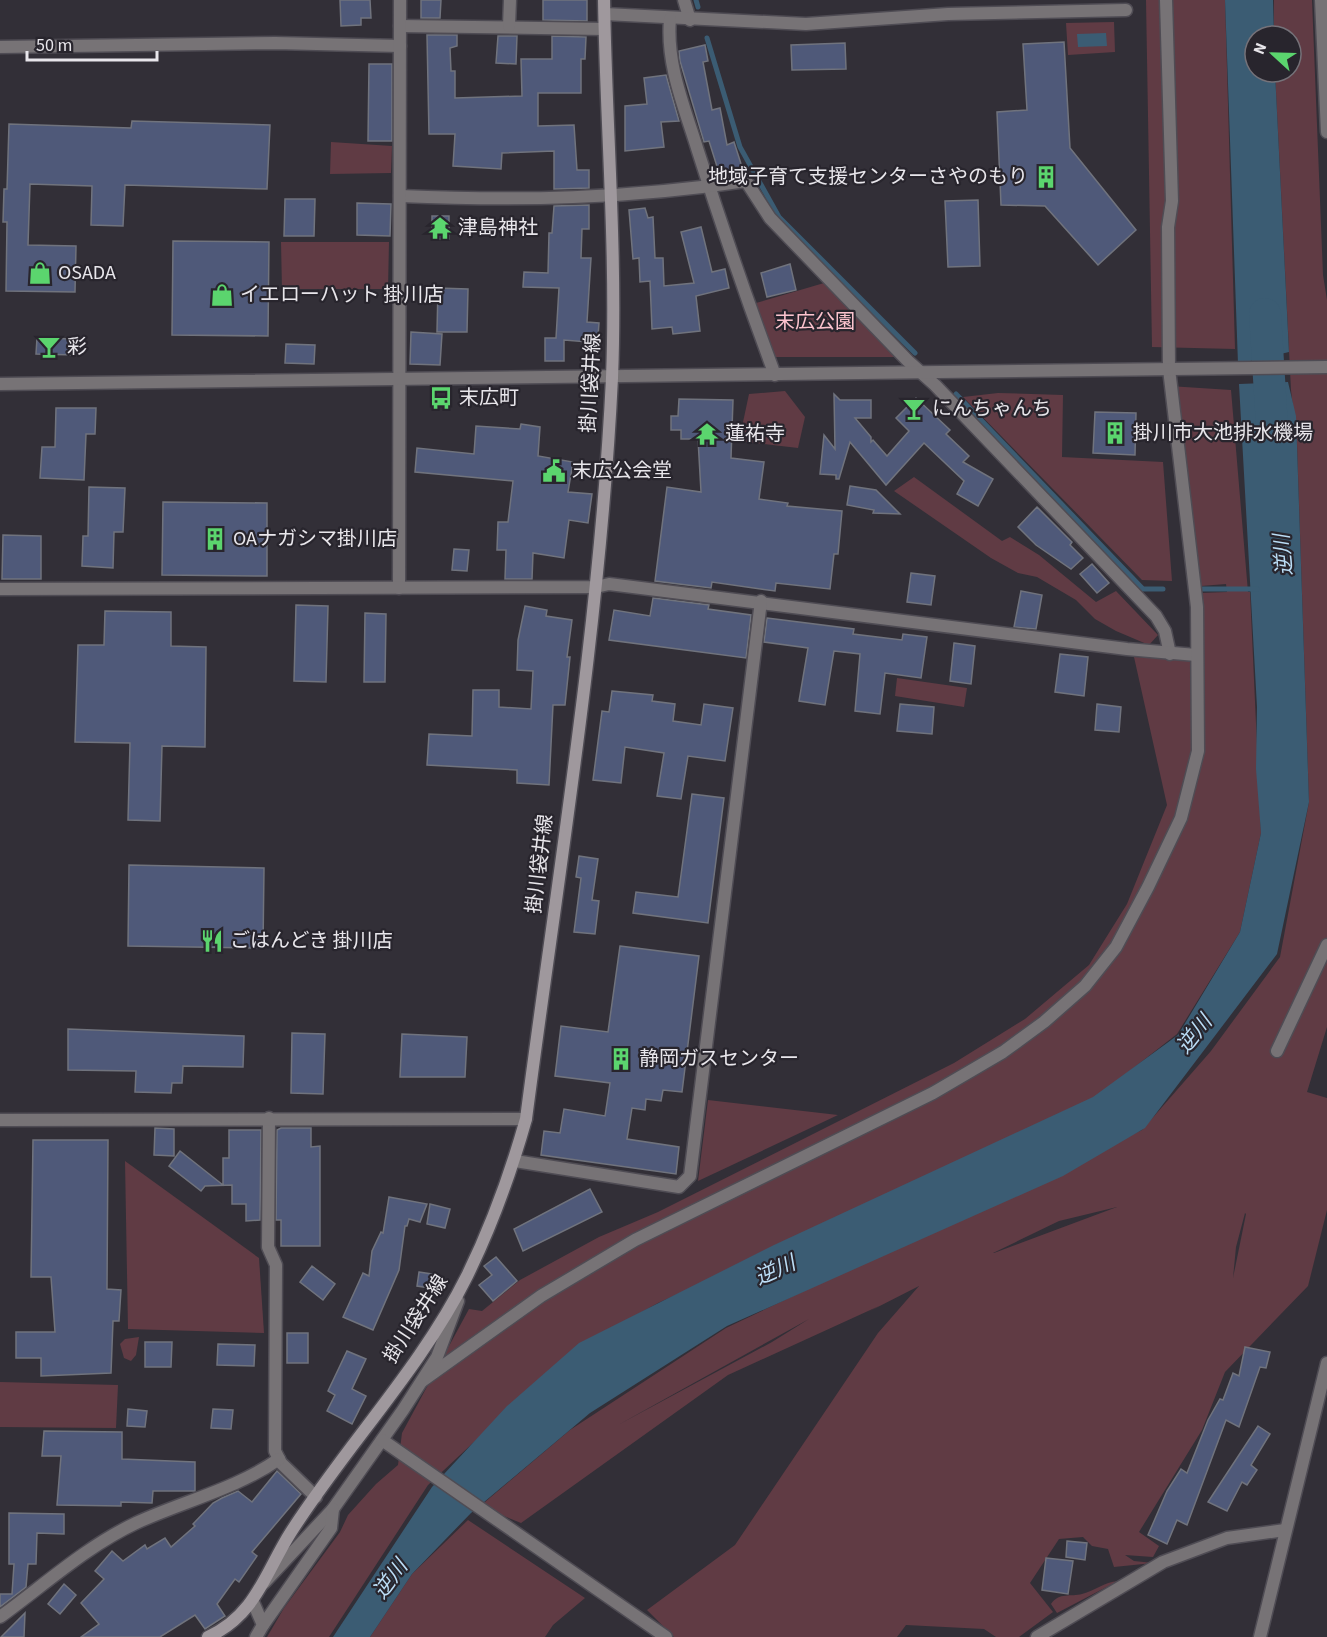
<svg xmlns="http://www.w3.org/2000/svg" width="1327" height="1637" font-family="'Source Sans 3','Noto Sans JP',sans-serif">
	<rect width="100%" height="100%" fill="#322f37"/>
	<g fill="#603b44" fill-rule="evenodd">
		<polygon points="1146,0 1225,0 1235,349 1152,347"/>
		<path d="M1274 0H1312L1323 275 1327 300V1027L1307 1092 1327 1098V1210L1308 1286 1225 1372 1202 1430 1139 1532 1159 1546 1153 1557 1125 1555 1134 1561 1153 1563 1114 1567 1108 1549 1092 1546 1083 1537 1059 1539 1030 1583 1053 1612 1019 1637H996L984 1629 906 1625 897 1637H674L647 1610 735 1545 878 1333 919 1286 866 1313 879 1306 728 1375 521 1523 474 1504 485 1502 570 1430 726 1328 1142 1130 1211 1051 1280 957 1309 802 1297 444 1291 390 1275 72H1291V36H1274ZM1117 1207 994 1253H993L1059 1221ZM1245 1213 1246 1214 1233 1278 1236 1247ZM809 1319 772 1342 618 1425Z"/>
		<polygon points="1114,22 1115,52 1068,55 1066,23"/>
		<polygon points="331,142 392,146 391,173 330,174"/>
		<polygon points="281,242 389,242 388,289 282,289"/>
		<polygon points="824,283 896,357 775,357 756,303"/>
		<polygon points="1169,386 1231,390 1248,592 1250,592 1261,833 1240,932 1177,1034 1095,1098 972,1161 658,1303 571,1351 428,1485 329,1637 267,1637 284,1608 340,1532 348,1515 376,1484 398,1465 402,1433 469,1309 482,1311 520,1280 599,1237 658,1212 954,1063 1025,1019 1089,965 1127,904 1167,805 1134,657 1193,660 1193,753 1182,815 1146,874 1182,818 1203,746 1201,593 1227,592 1226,584 1201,586"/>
		<polygon points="785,391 805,417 798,448 739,441 749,394"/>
		<polygon points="998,393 1063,395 1062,457 1163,462 1172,581 1142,580 963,397"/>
		<polygon points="914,477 1002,541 1010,537 1039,555 1096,602 1116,591 1158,635 1149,645 1116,631 1095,619 1076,600 1037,577 1018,573 991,558 894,491"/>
		<polygon points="897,678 967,688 964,707 895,696"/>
		<polygon points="708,1100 838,1115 698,1181"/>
		<polygon points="125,1161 259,1258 264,1333 128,1329"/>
		<polygon points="139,1337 136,1355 131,1361 124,1358 120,1344 125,1339"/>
		<polygon points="0,1382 118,1385 116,1428 0,1427"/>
		<polygon points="468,1520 585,1598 553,1625 545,1637 370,1637 412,1574"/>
		<path d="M1118 1581 1057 1613 1051 1604C1059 1592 1071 1597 1082 1594 1095 1591 1104 1582 1118 1581Z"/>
	</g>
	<g fill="#3b5c73">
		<polygon points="1225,0 1273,0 1274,36 1255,36 1255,72 1275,72 1289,352 1238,364"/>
		<polygon points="1106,33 1107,46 1078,47 1077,34"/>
		<polygon points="1288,382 1296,416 1309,802 1277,954 1145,1128 1063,1176 727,1326 590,1413 471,1513 412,1574 370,1637 333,1637 432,1487 507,1406 579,1343 774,1245 1093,1097 1178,1035 1240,932 1261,833 1256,769 1257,707 1239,384"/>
	</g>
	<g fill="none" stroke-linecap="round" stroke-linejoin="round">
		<g stroke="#3b5c73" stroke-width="5">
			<polyline points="696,0 698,7"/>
			<polyline points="707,38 740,147 779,217 915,353"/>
			<polyline points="956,394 1143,589 1163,589"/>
			<polyline points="1202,589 1257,589"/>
		</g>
		<polyline stroke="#3b5c73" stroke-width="32" points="1265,314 1272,426"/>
	</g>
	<g fill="#4f5979" stroke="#70737d" stroke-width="1.5">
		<polygon points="340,0 370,0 371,18 361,18 361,25 341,26"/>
		<polygon points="421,0 441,0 440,18 421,18"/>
		<polygon points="543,0 587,0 587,21 543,20"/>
		<polygon points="427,35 457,35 457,46 450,48 451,71 455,71 455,98 522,96 521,59 552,59 552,36 586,37 585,59 581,59 581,93 538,93 538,126 574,125 577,170 589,170 589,188 554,189 554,151 502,153 501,169 453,166 455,134 429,134"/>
		<polygon points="498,36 517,36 516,64 496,63"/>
		<polygon points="1064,42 1070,148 1136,230 1098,265 1045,206 1001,205 997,112 1027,110 1023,44"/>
		<polygon points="845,43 846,69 792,70 791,45"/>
		<polygon points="705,45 708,61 703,62 712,110 720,108 727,145 734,142 743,170 728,175 720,176 709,141 704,142 680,61 679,51"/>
		<polygon points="369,64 392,64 392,141 368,141"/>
		<polygon points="666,75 679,121 661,122 664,147 625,151 625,106 647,104 644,78"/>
		<polygon points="132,121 270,125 267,189 125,185 123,226 91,225 92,186 30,184 28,245 76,246 75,292 6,291 7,222 3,222 4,189 7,189 9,124 131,128"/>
		<polygon points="285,199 315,199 314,236 284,236"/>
		<polygon points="978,200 980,266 948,267 945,201"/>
		<polygon points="357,203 391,204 390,236 357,235"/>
		<polygon points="589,205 589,229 582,229 581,258 591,258 587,322 599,323 598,337 588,336 588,342 564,340 564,361 545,361 545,338 556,338 559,288 523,287 524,272 548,273 549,233 552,233 554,206"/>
		<polygon points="645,208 648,218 653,217 655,258 663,258 664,286 694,283 681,232 701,227 712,272 725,269 729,288 696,296 700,331 673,334 672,327 652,329 650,281 640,282 639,258 633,259 629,210"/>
		<rect x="432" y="216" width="17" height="23"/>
		<polygon points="173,241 269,242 268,336 172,335"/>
		<polygon points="790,264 796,290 767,297 761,273"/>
		<polygon points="438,288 468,289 467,332 437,332"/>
		<polygon points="411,332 442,334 440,365 410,364"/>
		<polygon points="37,338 76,339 76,355 36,354"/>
		<polygon points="286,344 315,345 314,364 285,363"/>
		<polygon points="834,394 840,400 871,400 871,418 855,418 871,437 871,442 873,440 887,456 909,431 896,418 916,398 950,430 946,434 969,456 963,462 993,479 978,506 957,494 964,481 924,443 886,485 850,442 839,479 836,479 836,475 820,474 824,435 835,449"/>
		<polygon points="679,399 733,400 731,458 764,462 759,499 788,503 787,506 842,511 838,554 834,554 830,589 776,583 775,591 712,582 711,588 655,581 667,487 701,492 698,439 681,439 681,430 671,430 671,416 678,416"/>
		<polygon points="56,408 96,408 95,434 86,434 84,480 40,478 42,447 55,447"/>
		<polygon points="1095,412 1136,413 1135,455 1093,453"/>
		<polygon points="521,424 540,427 538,456 573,462 568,492 592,494 588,523 569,520 564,558 533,553 532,579 505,579 506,550 497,550 498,522 508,522 513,481 415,472 417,448 474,454 476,426 520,429"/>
		<polygon points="850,486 876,490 900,514 873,513 874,510 847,505"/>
		<polygon points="89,487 125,488 123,532 114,532 113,568 82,566 83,536 88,536"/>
		<polygon points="163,502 267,503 267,576 162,575"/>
		<polygon points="1037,507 1072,542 1070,545 1083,558 1071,569 1036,545 1018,527"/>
		<polygon points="3,535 41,536 41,579 2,579"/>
		<polygon points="454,549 469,550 467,571 452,570"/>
		<polygon points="1092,564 1109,583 1097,593 1080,574"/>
		<polygon points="911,573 935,576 931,605 907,602"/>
		<polygon points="1021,591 1042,595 1036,629 1014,627"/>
		<polygon points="653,598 709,605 708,609 751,615 746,658 609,640 614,610 650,616"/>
		<polygon points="296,605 328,606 326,682 294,681"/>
		<polygon points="525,606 547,610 546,616 572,620 567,657 570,657 565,705 553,705 549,785 517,783 517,770 427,765 429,734 472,736 473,690 499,690 499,707 531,709 533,671 517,670 518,640"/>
		<polygon points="105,611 171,612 171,646 206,647 205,747 162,746 160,821 128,820 130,743 75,742 78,645 104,645"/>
		<polygon points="365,613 386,614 385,682 364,682"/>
		<polygon points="767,618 854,629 853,634 902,640 903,634 927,637 921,678 885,673 880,714 855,711 860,654 834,651 825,705 799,701 808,648 764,642"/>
		<polygon points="954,643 975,646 971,684 950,681"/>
		<polygon points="1060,654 1088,657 1084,696 1055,692"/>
		<polygon points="612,691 653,695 652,701 675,704 673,721 701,725 704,704 733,708 725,761 688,756 681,799 657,796 664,753 625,747 621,783 593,780 602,711 609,712"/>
		<polygon points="900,704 934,707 932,734 897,731"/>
		<polygon points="1097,704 1121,707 1119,732 1095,730"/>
		<polygon points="692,794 724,798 708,923 633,913 636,892 678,897"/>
		<polygon points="579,856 598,859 592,900 599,901 595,934 574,932 581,878 576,877"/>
		<polygon points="129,865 264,868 263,948 128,946"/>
		<polygon points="620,946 699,956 682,1092 663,1090 661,1101 646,1099 645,1110 632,1108 627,1139 679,1147 676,1174 541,1155 544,1131 560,1133 564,1109 605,1116 610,1083 555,1076 561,1026 608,1032"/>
		<polygon points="68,1029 244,1036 243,1067 183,1066 182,1083 172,1083 171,1093 135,1092 136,1071 68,1070"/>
		<polygon points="292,1033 325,1034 323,1094 291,1093"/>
		<polygon points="402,1034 467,1037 465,1077 400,1077"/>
		<polygon points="155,1128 174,1129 174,1156 154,1155"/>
		<polygon points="281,1128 311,1128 311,1147 320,1146 320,1246 281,1246 281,1220 276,1220 277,1130"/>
		<polygon points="229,1130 261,1130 260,1220 246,1221 246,1204 232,1204 232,1185 205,1186 201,1191 169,1166 180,1151 223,1185 223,1158 229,1158"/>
		<polygon points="33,1140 108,1140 107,1289 121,1290 119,1321 113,1321 111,1373 41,1376 41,1358 16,1358 16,1332 55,1332 51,1277 31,1277"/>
		<polygon points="590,1189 602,1212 523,1251 514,1229"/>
		<polygon points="389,1197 427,1204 420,1222 409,1219 407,1226 405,1226 399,1270 373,1330 343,1317 363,1273 369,1276 372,1251 381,1232 383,1233"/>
		<polygon points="430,1204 450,1209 445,1228 427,1224"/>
		<polygon points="496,1257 517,1281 493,1301 479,1285 492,1275 484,1266"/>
		<polygon points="312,1266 335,1284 323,1300 300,1282"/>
		<polygon points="419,1272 438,1275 436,1289 417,1286"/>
		<rect x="287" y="1333" width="21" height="30"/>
		<polygon points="145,1342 172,1342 171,1367 145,1367"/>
		<polygon points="218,1344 255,1345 254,1366 217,1365"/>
		<polygon points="1245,1347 1270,1352 1266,1368 1260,1367 1239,1427 1226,1420 1187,1525 1177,1520 1167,1544 1148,1535 1167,1491 1181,1469 1187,1473 1208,1420 1220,1399 1223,1400 1233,1373 1239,1376"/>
		<polygon points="347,1351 366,1359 352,1389 366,1396 352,1424 327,1411 335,1395 328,1391"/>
		<polygon points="128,1409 147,1411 145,1427 127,1426"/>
		<polygon points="213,1409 233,1410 231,1429 211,1428"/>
		<polygon points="1258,1426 1270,1434 1251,1465 1257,1470 1247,1485 1242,1482 1227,1511 1208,1502"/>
		<polygon points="44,1431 122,1432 122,1459 195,1462 195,1491 153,1491 152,1503 121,1502 121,1506 57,1505 61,1456 42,1456"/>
		<polygon points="277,1471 301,1494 252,1552 257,1556 239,1582 235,1579 217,1604 225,1616 205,1629 195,1615 160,1637 81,1637 99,1624 81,1603 104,1579 95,1571 112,1551 123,1561 145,1545 147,1549 165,1538 171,1547 195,1526 193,1524 213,1503 222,1498 238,1491 252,1502"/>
		<polygon points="9,1513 64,1514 64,1534 37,1533 36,1564 28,1564 26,1587 0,1607 0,1594 12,1594 14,1564 9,1564"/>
		<polygon points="1067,1541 1087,1543 1085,1560 1066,1557"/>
		<polygon points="1046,1558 1073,1561 1068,1594 1042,1590"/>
		<polygon points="64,1584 76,1595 60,1614 48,1604"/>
		<polygon points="25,1613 24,1637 1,1637"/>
	</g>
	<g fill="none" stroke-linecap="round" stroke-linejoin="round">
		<g stroke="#4f4c54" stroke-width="15">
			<g id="minor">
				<polyline points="684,0 690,20"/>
				<polyline points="1321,0 1327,132"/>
				<polyline points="605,14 806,24 948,14 1126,10"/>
				<path d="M670 19C666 64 684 106 697 148 721 224 747 300 775 375"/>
				<polyline points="400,26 604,29"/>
				<polyline points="509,26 510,0"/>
				<polyline points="0,47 275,43 400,46"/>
				<path d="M400 196C519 201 627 199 746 181L770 218 908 361 935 385 1156 616 1165 631 1170 654"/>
				<polyline points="399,588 400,0"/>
				<polyline points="0,589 596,587 609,584 1127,649 1196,655"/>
				<polyline points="1277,1051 1327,945"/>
				<polyline points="269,1118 268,1247 276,1265 275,1451 281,1463 316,1497"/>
				<polyline points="0,1120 526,1119"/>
				<polyline points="515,1161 679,1187 690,1176 761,601"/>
				<polyline points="422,1381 541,1296 635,1240 933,1093 1003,1052 1044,1022 1085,986 1116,947 1148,887 1181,818 1198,751 1197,607 1169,369 1168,227 1172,201 1166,0"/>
				<polyline points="264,1583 333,1509 403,1410 437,1357 458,1301"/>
				<polyline points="253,1602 263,1625 256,1637"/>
				<path d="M0 1617C44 1585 87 1546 136 1523 184 1501 236 1489 279 1459"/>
				<polyline points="263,1625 331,1528 333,1509"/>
				<polyline points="1037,1637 1163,1562 1227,1538 1285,1530"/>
			</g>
		</g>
		<g stroke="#4f4c54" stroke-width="15">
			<g id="tertiary">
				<polyline points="0,384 1327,367"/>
				<polyline points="382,1440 666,1637"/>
				<polyline points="1260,1637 1327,1363"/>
			</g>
		</g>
		<g stroke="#4f4c54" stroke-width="15">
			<path id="secondary" d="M208 1637C256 1615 265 1573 291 1532 345 1447 422 1367 467 1276 491 1227 511 1172 526 1119 558 874 600 625 612 378 617 252 606 126 604 0"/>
		</g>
		<use href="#minor" stroke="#777376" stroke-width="12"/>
		<use href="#tertiary" stroke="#777376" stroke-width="12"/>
		<use href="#secondary" stroke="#9f989d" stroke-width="12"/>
	</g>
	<defs>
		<g id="building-bare" transform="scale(1.8)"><path d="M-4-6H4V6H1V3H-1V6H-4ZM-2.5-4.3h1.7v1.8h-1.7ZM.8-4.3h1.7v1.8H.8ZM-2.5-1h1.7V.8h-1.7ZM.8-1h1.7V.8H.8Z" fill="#5bd56e" stroke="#28252d" stroke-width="2.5" paint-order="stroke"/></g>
		<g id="temple-bare" transform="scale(1.8)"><path d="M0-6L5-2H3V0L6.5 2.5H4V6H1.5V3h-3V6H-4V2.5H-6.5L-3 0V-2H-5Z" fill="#5bd56e" stroke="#28252d" stroke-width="2.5" paint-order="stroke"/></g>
		<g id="shop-bare" transform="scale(1.8)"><path d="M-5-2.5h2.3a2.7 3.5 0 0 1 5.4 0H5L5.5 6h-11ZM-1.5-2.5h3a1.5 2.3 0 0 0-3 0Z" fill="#5bd56e" stroke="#28252d" stroke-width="2.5" paint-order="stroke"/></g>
		<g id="bar-bare" transform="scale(1.8)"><path d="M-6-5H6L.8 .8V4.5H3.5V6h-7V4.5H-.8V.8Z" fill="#5bd56e" stroke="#28252d" stroke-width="2.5" paint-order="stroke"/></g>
		<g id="bus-bare" transform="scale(1.8)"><path d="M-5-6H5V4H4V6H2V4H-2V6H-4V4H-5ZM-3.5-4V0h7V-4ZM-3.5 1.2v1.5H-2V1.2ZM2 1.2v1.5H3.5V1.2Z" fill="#5bd56e" stroke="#28252d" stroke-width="2.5" paint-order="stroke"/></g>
		<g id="civic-bare" transform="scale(1.8)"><path d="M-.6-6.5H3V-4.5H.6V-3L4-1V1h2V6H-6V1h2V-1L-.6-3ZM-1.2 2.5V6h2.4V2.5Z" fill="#5bd56e" stroke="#28252d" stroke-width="2.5" paint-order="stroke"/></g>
		<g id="restaurant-bare" transform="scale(1.8)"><path d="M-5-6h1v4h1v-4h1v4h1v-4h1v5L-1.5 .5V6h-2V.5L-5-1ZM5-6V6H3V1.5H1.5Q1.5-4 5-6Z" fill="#5bd56e" stroke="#28252d" stroke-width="2.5" paint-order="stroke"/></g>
	</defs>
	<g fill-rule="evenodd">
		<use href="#building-bare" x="1046" y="177"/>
		<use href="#temple-bare" x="440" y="228"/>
		<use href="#shop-bare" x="40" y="273"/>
		<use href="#shop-bare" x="222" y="295"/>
		<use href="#bar-bare" x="49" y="347"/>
		<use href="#bus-bare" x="441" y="398"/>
		<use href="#bar-bare" x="914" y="409"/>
		<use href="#building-bare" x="1115" y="433"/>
		<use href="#temple-bare" x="707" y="434"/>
		<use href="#civic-bare" x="554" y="471"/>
		<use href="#building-bare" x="215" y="539"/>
		<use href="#restaurant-bare" x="212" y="941"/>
		<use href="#building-bare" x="621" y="1059"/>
	</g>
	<g text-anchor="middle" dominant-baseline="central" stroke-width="4.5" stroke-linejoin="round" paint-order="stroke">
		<g font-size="20" fill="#e8e6eb" stroke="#28252d" text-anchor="start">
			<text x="1028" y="177" text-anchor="end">地域子育て支援センターさやのもり</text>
			<text x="458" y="228">津島神社</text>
			<text x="58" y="273">OSADA</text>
			<text x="240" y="295">イエローハット 掛川店</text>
			<text x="67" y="347">彩</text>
			<text x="459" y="398">末広町</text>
			<text x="932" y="409">にんちゃんち</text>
			<text x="1133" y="433">掛川市大池排水機場</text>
			<text x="725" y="434">蓮祐寺</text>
			<text x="572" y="471">末広公会堂</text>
			<text x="233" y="539">OAナガシマ掛川店</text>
			<text x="230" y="941">ごはんどき 掛川店</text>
			<text x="639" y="1059">静岡ガスセンター</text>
		</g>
		<g font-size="20" fill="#fcc3ce" stroke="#28252d">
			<text x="815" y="322">末広公園</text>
		</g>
		<g font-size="20" fill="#e8e6eb" stroke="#28252d">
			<text transform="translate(591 383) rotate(-87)">掛川袋井線</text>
			<text transform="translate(540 864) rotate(-83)">掛川袋井線</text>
			<text transform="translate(416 1319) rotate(-57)">掛川袋井線</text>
		</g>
		<g font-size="21" font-style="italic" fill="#bbddf6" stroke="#28252d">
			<text transform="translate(1283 555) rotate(-95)">逆川</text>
			<text transform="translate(1194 1034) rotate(-51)">逆川</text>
			<text transform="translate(775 1270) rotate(-24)">逆川</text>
			<text transform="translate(390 1579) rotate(-53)">逆川</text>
		</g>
	</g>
	<g transform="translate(1273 54) rotate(292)"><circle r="28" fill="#28252d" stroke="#757279" stroke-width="1.5"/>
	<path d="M0-4.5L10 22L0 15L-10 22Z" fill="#5bd56e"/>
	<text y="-9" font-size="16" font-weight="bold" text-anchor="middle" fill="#e8e6eb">N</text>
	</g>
	<path d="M27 51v9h130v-9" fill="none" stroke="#e8e6eb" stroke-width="3"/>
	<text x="36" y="51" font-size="18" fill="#e8e6eb" stroke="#28252d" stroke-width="4.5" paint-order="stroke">50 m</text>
</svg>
